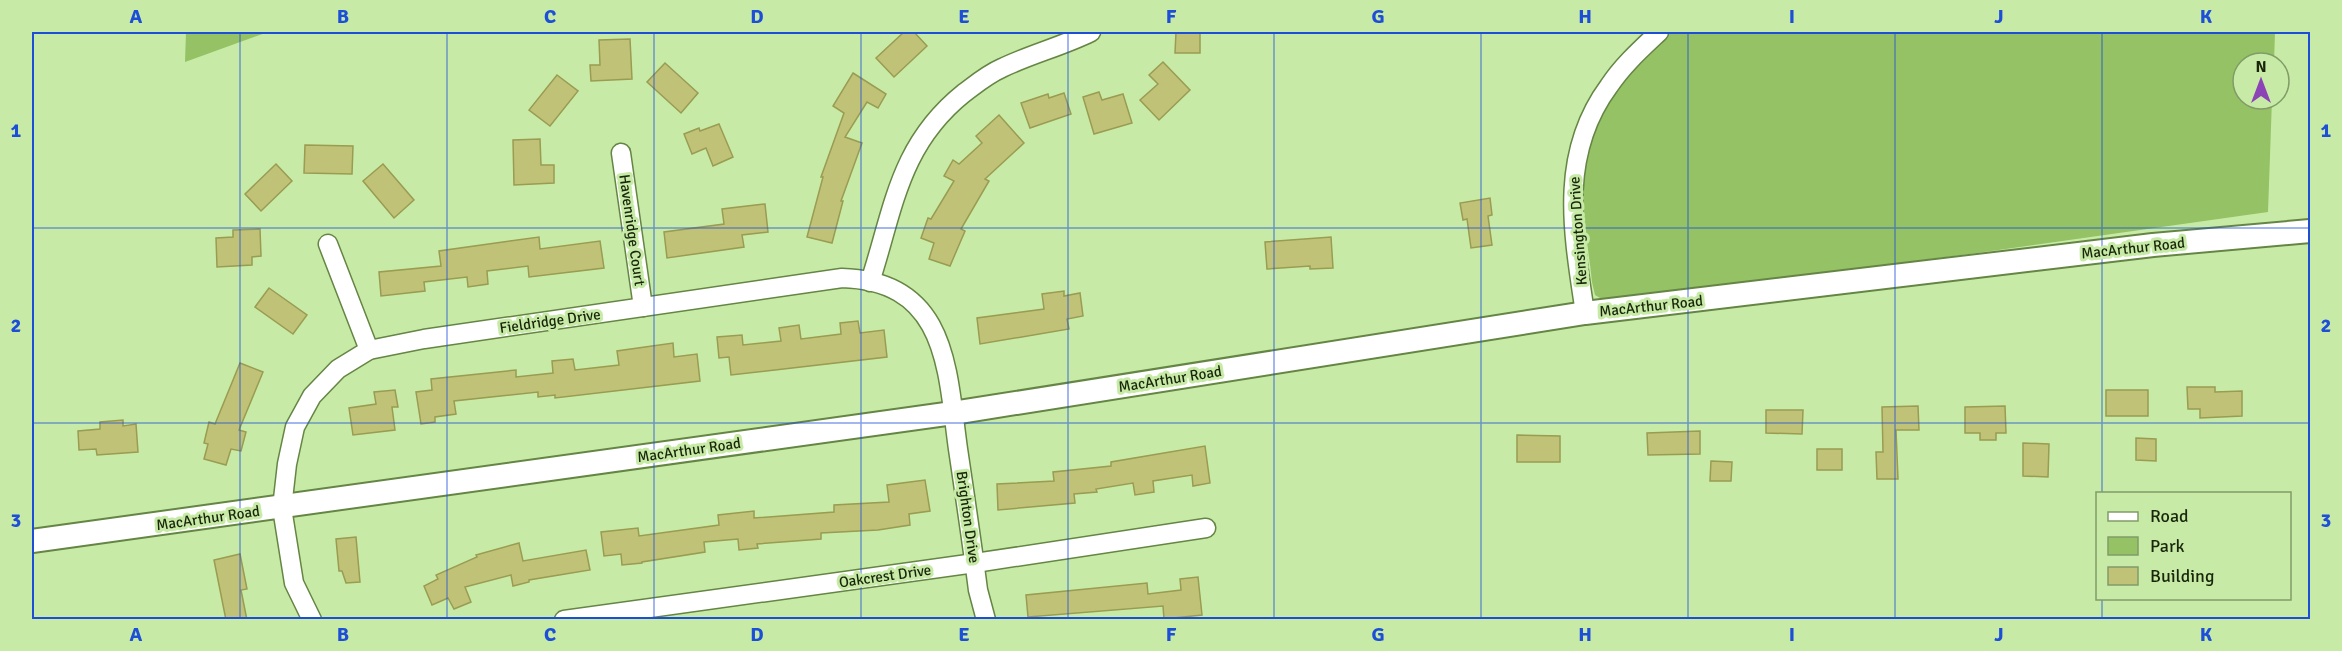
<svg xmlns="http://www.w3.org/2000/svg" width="2342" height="651" font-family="Signika,sans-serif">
	<rect width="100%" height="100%" fill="#c7eba6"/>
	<g fill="#94c264">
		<polygon points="186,32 268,32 185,62"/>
		<path d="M1669 32H2275L2274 63H2243V99H2272L2268 212 1977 253 1605 301 1595 295 1592 282C1589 252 1583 220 1582 190 1581 126 1626 74 1669 32Z"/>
	</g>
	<g fill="#c0c377" stroke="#999c51" stroke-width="1.5">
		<polygon points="904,32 914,32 927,46 894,77 876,58"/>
		<polygon points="1176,32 1200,32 1200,53 1175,53"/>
		<polygon points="630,39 632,79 591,81 590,65 600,65 599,40"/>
		<polygon points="1163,62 1190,90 1159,120 1140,100 1158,84 1149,75"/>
		<polygon points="665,63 698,93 681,113 647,82"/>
		<polygon points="853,73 886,94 878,108 867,102 845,137 862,143 841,201 843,201 832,243 807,237 823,177 821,177 844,113 833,106"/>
		<polygon points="557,75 578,91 550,126 529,110"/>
		<polygon points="1099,92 1102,100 1123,94 1132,123 1094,134 1083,97"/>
		<polygon points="1064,93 1071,114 1030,128 1021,103 1048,94 1049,98"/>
		<polygon points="999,115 1024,143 985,179 989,181 961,229 965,231 950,266 929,259 934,243 921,238 928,218 931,219 954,181 944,176 953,160 959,164 982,143 976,136"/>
		<polygon points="719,124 733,157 713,166 706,148 692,154 684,134 699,128 700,131"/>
		<polygon points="540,139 541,165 554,165 554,183 514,185 513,140"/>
		<polygon points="305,145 353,146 352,174 304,173"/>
		<polygon points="276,164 292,181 261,211 245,194"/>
		<polygon points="383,164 414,200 394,218 363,181"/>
		<polygon points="1490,198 1492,215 1488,216 1492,245 1471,248 1467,219 1463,220 1460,203"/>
		<polygon points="765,204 768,232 742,235 744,247 667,258 664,232 724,224 722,209"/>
		<polygon points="260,229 261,256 252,257 252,265 217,267 216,238 233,237 233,230"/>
		<polygon points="539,237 540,249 600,241 604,268 529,277 528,266 487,271 488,284 468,287 467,277 424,282 425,291 381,296 379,272 441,266 439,251"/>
		<polygon points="1331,237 1333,268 1310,269 1310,266 1267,269 1265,242"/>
		<polygon points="269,288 307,315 293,334 255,307"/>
		<polygon points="1064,291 1064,296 1080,293 1083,316 1067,319 1069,329 980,344 977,318 1044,309 1042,294"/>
		<polygon points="858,321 860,333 884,330 887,357 731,375 729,357 719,358 717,337 742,335 743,345 781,341 779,328 799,325 801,339 841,334 840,323"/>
		<polygon points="673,343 674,357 697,354 700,381 555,398 555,395 538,397 538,392 454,401 456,414 435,417 435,422 421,424 416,392 432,390 431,379 516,370 516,377 553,373 552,361 573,359 575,370 619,365 617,351"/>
		<polygon points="240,363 263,372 239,430 246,432 241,451 231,449 226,465 204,459 208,444 204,443 209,422 215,424"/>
		<polygon points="2187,387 2215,387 2215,392 2242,391 2242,416 2200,418 2200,409 2188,409"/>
		<polygon points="395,390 398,407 392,407 395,430 353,435 349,408 376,404 374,392"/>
		<rect x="2106" y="390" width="42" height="26"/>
		<polygon points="1918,406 1919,430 1896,430 1898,479 1877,479 1876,452 1883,452 1882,407"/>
		<polygon points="2005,406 2006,433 1996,433 1996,440 1980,440 1980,433 1965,433 1965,407"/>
		<polygon points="1766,410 1803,410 1802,434 1766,433"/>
		<polygon points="123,420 123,426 136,424 138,452 97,455 96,449 79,450 78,431 100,429 100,422"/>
		<polygon points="1700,431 1700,454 1648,455 1647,433"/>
		<polygon points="1517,435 1560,436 1560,462 1517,462"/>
		<polygon points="2136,438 2156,439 2156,461 2136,460"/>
		<polygon points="2023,443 2049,444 2048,477 2023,476"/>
		<polygon points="1205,446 1210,483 1193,486 1192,475 1153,481 1154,492 1135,495 1133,483 1096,489 1097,492 1074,494 1075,503 998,510 997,484 1054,481 1053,472 1111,466 1111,462"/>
		<rect x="1817" y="449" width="25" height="21"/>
		<polygon points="1711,461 1732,462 1731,481 1710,481"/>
		<polygon points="925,480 930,511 909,514 910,525 878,530 821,533 821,539 757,544 758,548 739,550 738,539 704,542 705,552 642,562 642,563 622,565 621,554 604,556 601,532 638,528 639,536 719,525 718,515 754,511 754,518 834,512 834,505 889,502 887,485"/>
		<polygon points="356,537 360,582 346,583 342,571 339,571 336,539"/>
		<polygon points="519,543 523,561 586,550 590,570 529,580 529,582 513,586 511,575 465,587 471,602 454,609 448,598 432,605 424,586 438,579 436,575 477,557 476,555"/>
		<polygon points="240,554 247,589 241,590 247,620 226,620 214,560"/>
		<polygon points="1198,577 1202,615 1164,619 1163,606 1028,617 1026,595 1147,583 1148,594 1181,590 1180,579"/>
	</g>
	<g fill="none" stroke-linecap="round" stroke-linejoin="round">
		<g stroke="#658544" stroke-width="21">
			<g id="minor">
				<polyline points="621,153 643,307"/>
				<polyline points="328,244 369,350"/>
				<path d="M870 282C894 208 899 145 964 93 976 84 988 74 1002 68 1031 54 1063 46 1091 32"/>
				<path d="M1585 313C1573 233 1558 155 1609 86 1623 65 1641 49 1659 32"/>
				<path d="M312 620 294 583 282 508 287 464 295 427 312 396 338 369 369 350 424 339 842 278C948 281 947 370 958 449 965 496 972 543 978 590L986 620"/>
				<polyline points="564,620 975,563 1206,528"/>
			</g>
		</g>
		<g stroke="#658544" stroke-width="26">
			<polyline id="tertiary" points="32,541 953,413 1585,313 2153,245 2310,231"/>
		</g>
		<use href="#minor" stroke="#fff" stroke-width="18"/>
		<use href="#tertiary" stroke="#fff" stroke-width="22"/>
	</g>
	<path fill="none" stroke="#1d4ed8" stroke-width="1.5" stroke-opacity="0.55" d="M240 32V620M447 32V620M654 32V620M861 32V620M1068 32V620M1274 32V620M1481 32V620M1688 32V620M1895 32V620M2102 32V494M32 228H2310M32 423H2310M2102 598V620"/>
	<g text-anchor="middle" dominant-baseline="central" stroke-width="6" stroke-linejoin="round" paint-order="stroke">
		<g font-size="15" fill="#19260b" stroke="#c7eba6">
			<text transform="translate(632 230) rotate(82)">Havenridge Court</text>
			<text transform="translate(1578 231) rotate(-94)">Kensington Drive</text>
			<text transform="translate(2133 248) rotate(-6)">MacArthur Road</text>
			<text transform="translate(1651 306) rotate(-6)">MacArthur Road</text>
			<text transform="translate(550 321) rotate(-8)">Fieldridge Drive</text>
			<text transform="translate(1170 379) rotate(-9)">MacArthur Road</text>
			<text transform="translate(689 450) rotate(-8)">MacArthur Road</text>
			<text transform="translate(968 517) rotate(82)">Brighton Drive</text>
			<text transform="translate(208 518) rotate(-8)">MacArthur Road</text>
			<text transform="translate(885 576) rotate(-8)">Oakcrest Drive</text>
		</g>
	</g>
	<rect width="2342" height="651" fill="none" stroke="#c7eba6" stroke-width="66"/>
	<rect x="2096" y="492" width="195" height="108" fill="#c7eba6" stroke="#819c68" stroke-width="1.5"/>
	<rect x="2108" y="512" width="30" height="9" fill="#ffffff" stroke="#819c68" stroke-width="1.5"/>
	<text x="2150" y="522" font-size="18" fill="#19260b">Road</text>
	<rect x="2108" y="537" width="30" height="18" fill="#94c264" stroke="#819c68" stroke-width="1.5"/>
	<text x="2150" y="552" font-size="18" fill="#19260b">Park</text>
	<rect x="2108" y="567" width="30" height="18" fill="#c0c377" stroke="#819c68" stroke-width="1.5"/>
	<text x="2150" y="582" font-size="18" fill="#19260b">Building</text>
	<g transform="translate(2261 81)"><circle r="28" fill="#c7eba6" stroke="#819c68" stroke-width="1.5"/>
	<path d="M0-4.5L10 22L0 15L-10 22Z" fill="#8b43b6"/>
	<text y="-9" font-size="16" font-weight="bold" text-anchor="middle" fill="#19260b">N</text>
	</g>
	<rect x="33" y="33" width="2276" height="585" fill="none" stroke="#1d4ed8" stroke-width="2"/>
	<g font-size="20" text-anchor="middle" font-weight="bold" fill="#1d4ed8">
		<text x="136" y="23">A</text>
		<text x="343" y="23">B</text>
		<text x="550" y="23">C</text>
		<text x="757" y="23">D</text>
		<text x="964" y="23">E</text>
		<text x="1171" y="23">F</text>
		<text x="1378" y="23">G</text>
		<text x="1585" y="23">H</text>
		<text x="1792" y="23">I</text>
		<text x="1999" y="23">J</text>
		<text x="2206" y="23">K</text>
		<text x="16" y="137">1</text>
		<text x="2326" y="137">1</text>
		<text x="16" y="332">2</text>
		<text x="2326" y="332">2</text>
		<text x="16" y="527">3</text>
		<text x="2326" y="527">3</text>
		<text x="136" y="641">A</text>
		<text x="343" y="641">B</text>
		<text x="550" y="641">C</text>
		<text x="757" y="641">D</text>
		<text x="964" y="641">E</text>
		<text x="1171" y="641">F</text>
		<text x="1378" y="641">G</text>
		<text x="1585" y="641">H</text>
		<text x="1792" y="641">I</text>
		<text x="1999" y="641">J</text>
		<text x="2206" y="641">K</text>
	</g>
</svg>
